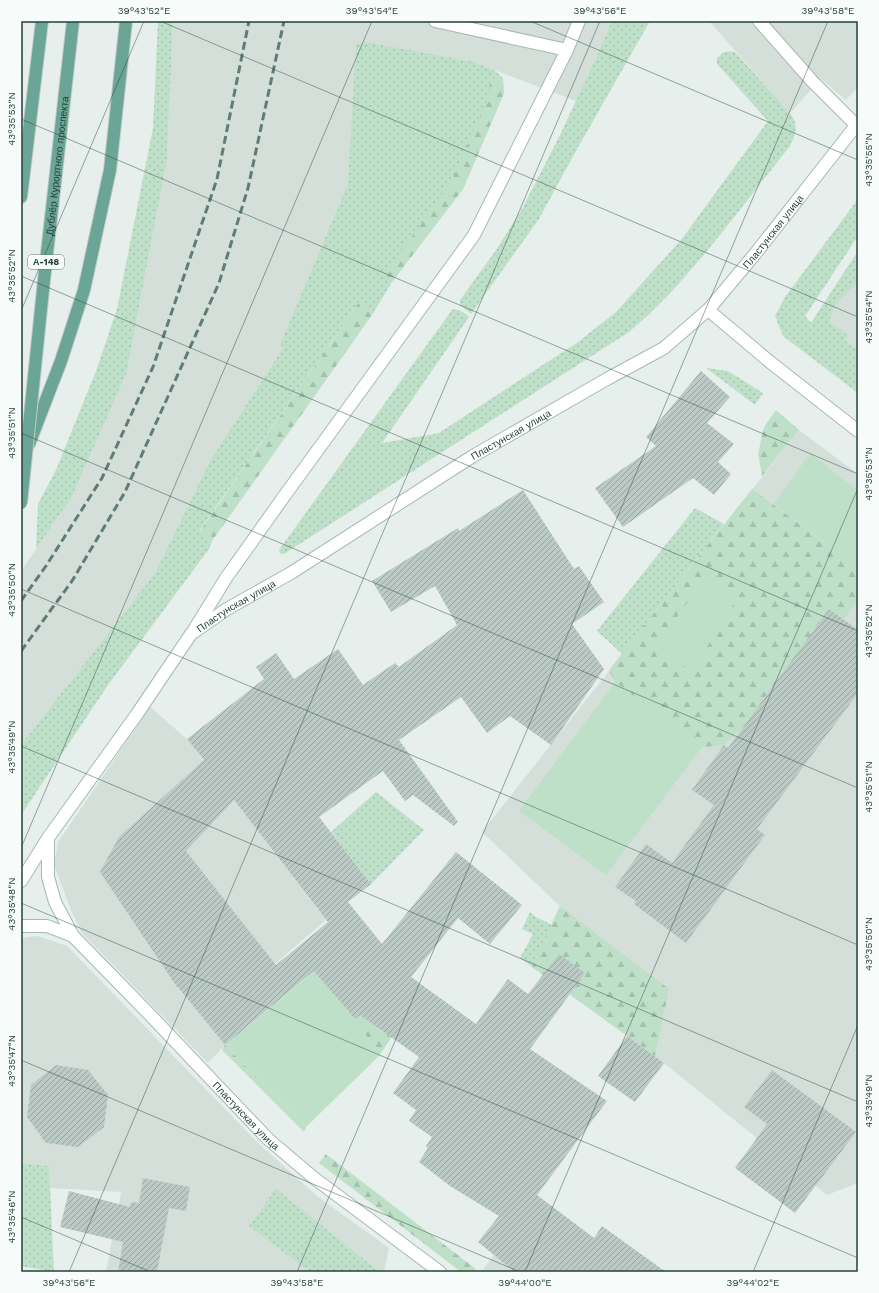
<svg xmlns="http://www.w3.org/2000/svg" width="879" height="1293" font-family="'Work Sans',sans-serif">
	<defs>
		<pattern id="grass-dots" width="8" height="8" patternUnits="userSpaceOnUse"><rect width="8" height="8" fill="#bfe0c8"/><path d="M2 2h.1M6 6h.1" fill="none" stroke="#a4c1ad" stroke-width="1.8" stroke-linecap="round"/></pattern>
		<pattern id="forest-firs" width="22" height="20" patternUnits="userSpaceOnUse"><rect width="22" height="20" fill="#bfe0c8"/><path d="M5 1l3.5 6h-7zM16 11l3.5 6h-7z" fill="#a4c1ad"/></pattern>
		<pattern id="building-hatch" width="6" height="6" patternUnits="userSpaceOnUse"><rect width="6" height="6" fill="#bbcac4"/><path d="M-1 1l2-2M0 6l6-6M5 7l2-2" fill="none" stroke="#98a6a0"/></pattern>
	</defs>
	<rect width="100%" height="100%" fill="#e6efeb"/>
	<g fill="#d4dfda">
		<polygon points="173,21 612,21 595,60 576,101 473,62 355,184 284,347 211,459 155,573 21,745 21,571 70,500 167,158"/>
		<polygon points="709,21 858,21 858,87 846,100 821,79 790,113"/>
		<polygon points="858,251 858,357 811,323"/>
		<polygon points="799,430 858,474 858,1183 827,1195 664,1063 532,967 560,906 482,832"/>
		<polygon points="150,707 187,739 326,920 207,1022 225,1045 208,1063 81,932 71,910 54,865 58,842"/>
		<polygon points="38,936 67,946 255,1140 317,1196 389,1248 384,1272 106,1272 121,1192 50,1188 49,1166 21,1163 21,938"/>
		<polygon points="509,1235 559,1272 481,1272"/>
	</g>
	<g fill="url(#grass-dots)">
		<polygon points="158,21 173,21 167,158 126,374 70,500 36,549 38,504 56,470 96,371 117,309 153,128"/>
		<polygon points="612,21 650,21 577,149 539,219 471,314 460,305 460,300 496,250 522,209 560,135 595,60"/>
		<polygon points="366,42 473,62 494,70 503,78 504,93 463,189 392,282 372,315 359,302 200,530 212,541 209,549 108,685 21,815 21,745 155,573 211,459 284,347 280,345 348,184 356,44"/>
		<path d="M728 51 735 52 790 113C799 126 796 133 790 146 768 174 746 202 724 230 695 266 665 302 629 332L284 554 280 553 279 550 452 310C459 308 464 313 469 317L382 443 439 433 578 342 616 312 681 240 768 121 717 64V58L722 53Z"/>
		<polygon points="858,199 858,236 805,316 811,323 858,251 858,281 835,304 829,322 848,335 844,340 858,350 858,393 783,336 775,316 785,297"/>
		<polygon points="706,368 728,371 763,393 755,405"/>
		<polygon points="695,508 724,524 622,654 597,631"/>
		<polygon points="376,792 424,830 371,884 331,832"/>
		<polygon points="530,912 536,917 552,925 532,967 520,958 533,934 522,929"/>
		<polygon points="21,1163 49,1166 54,1272 21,1266"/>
		<polygon points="276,1189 377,1270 376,1272 310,1272 249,1226"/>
	</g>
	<g fill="url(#forest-firs)">
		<polygon points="489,78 503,78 504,93 463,189 392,282 385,274 451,182 490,93"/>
		<polygon points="359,302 372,315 212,541 200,531"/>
		<polygon points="776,410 799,430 762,476 758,454 764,427"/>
		<polygon points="752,489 858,567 858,600 844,619 829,609 744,726 724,745 702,747 615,682 609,670"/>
		<polygon points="560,906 669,989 655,1056 532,967"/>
		<polygon points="408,975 427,990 391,1038 379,1056 355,1019"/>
		<polygon points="225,1045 306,1127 304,1132 222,1050"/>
		<polygon points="326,1154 476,1269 474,1272 461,1272 319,1163"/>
	</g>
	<g fill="#bfe0c8">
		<polygon points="810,453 858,491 858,567 774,504"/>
		<polygon points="707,576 738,597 692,671 655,646"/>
		<polygon points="615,682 702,747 606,875 519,811"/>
		<polygon points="315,971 355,1019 379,1056 306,1127 225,1045"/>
	</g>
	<g fill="url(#building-hatch)" fill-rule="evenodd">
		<polygon points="701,371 730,397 707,423 734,444 718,462 731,474 714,495 693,478 623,527 595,488 656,446 646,437"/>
		<path d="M523 490 574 569 579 566 604 602 572 624 604 669 551 745 510 716 487 733 461 697 399 740 458 822 454 826 413 795 405 801 383 771 319 817 371 884 348 902 382 944 456 852 522 905 490 944 458 918 411 977 476 1024 508 979 528 994 559 954 585 973 530 1049 607 1101 537 1195 594 1238 602 1226 666 1272H515L478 1242 499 1216 450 1186 419 1162 428 1148 426 1146 432 1137 409 1121 416 1110 393 1093 419 1057 360 1015 355 1019 314 971 225 1045 178 987H177L100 872 119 837 204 760 187 739 264 679 256 667 276 653 294 679 338 649 363 685 395 663 399 667 457 625 435 586 391 612 372 581 458 528 459 531ZM234 800 328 922 276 965 186 851Z"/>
		<polygon points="829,609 858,630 858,693 757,829 765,835 686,943 634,904 636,901 615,887 646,844 672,863 714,805 692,790 724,745 728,748"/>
		<polygon points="627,1036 664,1063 635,1102 598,1076"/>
		<polygon points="56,1065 88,1070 108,1095 104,1127 78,1147 46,1143 27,1117 31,1085"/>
		<polygon points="772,1070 856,1132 795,1213 735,1168 767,1124 744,1107"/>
		<polygon points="143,1178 190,1187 186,1211 169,1208 157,1272 118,1272 123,1242 60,1227 69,1191 130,1207 131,1202 139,1203"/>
	</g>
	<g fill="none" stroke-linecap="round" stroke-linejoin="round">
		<g stroke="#a8b8b2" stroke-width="14">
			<polyline id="lane" points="435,21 567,50"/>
		</g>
		<g stroke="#a8b8b2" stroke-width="14">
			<g id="street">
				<polyline points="759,21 812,81 856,125"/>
				<polyline points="709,309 713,314 770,362 858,431"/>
			</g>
		</g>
		<g stroke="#a4bbb3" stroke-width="14">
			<g id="secondary">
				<polyline points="194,630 226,578 285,495 474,235 567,50 579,21"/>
				<path id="s1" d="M48 838V877L55 902 73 936 153 1018 268 1139 314 1178 440 1272"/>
				<path id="s2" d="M21 881 48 838 137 714 191 634 227 609 291 573 473 456 607 379 664 348 709 309 755 254 858 123"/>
				<polyline points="21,926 47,926 73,936"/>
			</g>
		</g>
		<g stroke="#c2cac8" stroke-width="14">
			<g id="primary">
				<polyline points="21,197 42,21"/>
				<polyline points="29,444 61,361 84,290 110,170 126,21"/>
			</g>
		</g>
		<use href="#lane" stroke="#fff" stroke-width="12"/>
		<use href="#street" stroke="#fff" stroke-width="12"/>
		<use href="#secondary" stroke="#fff" stroke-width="12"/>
		<use href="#primary" stroke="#6aa596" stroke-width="12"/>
		<g stroke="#5f7d75" stroke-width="3" stroke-dasharray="8 4" stroke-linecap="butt">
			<polyline points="21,601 46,566 102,478 153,367 217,179 249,21"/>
			<polyline points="21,651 72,581 125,492 219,283 248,188 284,21"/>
		</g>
		<g stroke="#c2cac8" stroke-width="14" stroke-linecap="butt">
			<g id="primary-bridge">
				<path id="s3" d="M21 503 44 280 73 21"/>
			</g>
		</g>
		<use href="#primary-bridge" stroke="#6aa596" stroke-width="12"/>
	</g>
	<path fill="none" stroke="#24423a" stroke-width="1" stroke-opacity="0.45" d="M160 21 858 317M530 21 858 160M21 119 858 474M21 276 858 631M21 311 144 21M21 433 858 788M21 589 858 945M21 746 858 1102M21 848 372 21M21 903 858 1258M21 1060 520 1272M21 1217 151 1272M69 1272 600 21M297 1272 828 21M525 1272 858 488M753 1272 858 1025"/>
	<g text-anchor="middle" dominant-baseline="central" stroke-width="4" stroke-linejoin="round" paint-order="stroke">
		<rect fill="#f7fbf9" stroke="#637a73" stroke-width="1" x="28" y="255" width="36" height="14" rx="3"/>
		<g font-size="9" font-weight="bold" fill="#24423a">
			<text x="46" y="262">А-148</text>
		</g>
		<g font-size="10" fill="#24423a" stroke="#f7fbf9">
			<text stroke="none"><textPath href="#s3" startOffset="339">Дублёр Курортного проспекта</textPath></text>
			<text stroke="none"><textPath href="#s2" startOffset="1013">Пластунская улица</textPath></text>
			<text stroke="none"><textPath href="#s2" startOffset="677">Пластунская улица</textPath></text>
			<text stroke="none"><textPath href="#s2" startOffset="353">Пластунская улица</textPath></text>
			<text stroke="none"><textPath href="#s1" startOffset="353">Пластунская улица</textPath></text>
		</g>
	</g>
	<rect width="879" height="1293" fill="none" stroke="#f7fbf9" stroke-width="44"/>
	<rect x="22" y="22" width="835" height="1249" fill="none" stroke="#24423a" stroke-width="1.5"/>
	<g font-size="10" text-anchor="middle" fill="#24423a">
		<text x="144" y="14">39°43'52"E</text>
		<text x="372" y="14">39°43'54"E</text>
		<text x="600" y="14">39°43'56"E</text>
		<text x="828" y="14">39°43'58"E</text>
		<text transform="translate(11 119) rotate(-90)" y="4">43°35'53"N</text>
		<text transform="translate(868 160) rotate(-90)" y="4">43°35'55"N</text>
		<text transform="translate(11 276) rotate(-90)" y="4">43°35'52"N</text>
		<text transform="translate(868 317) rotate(-90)" y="4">43°35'54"N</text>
		<text transform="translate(11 433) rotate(-90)" y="4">43°35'51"N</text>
		<text transform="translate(868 474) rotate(-90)" y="4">43°35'53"N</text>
		<text transform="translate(11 590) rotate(-90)" y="4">43°35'50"N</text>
		<text transform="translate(868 631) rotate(-90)" y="4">43°35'52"N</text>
		<text transform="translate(11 747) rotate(-90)" y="4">43°35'49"N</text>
		<text transform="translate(868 787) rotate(-90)" y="4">43°35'51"N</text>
		<text transform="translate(11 904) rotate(-90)" y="4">43°35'48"N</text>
		<text transform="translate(868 944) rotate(-90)" y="4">43°35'50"N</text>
		<text transform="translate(11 1061) rotate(-90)" y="4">43°35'47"N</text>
		<text transform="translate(868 1101) rotate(-90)" y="4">43°35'49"N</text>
		<text transform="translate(11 1217) rotate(-90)" y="4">43°35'46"N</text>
		<text x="69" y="1286">39°43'56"E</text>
		<text x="297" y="1286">39°43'58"E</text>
		<text x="525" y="1286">39°44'00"E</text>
		<text x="753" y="1286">39°44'02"E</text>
	</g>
</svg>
